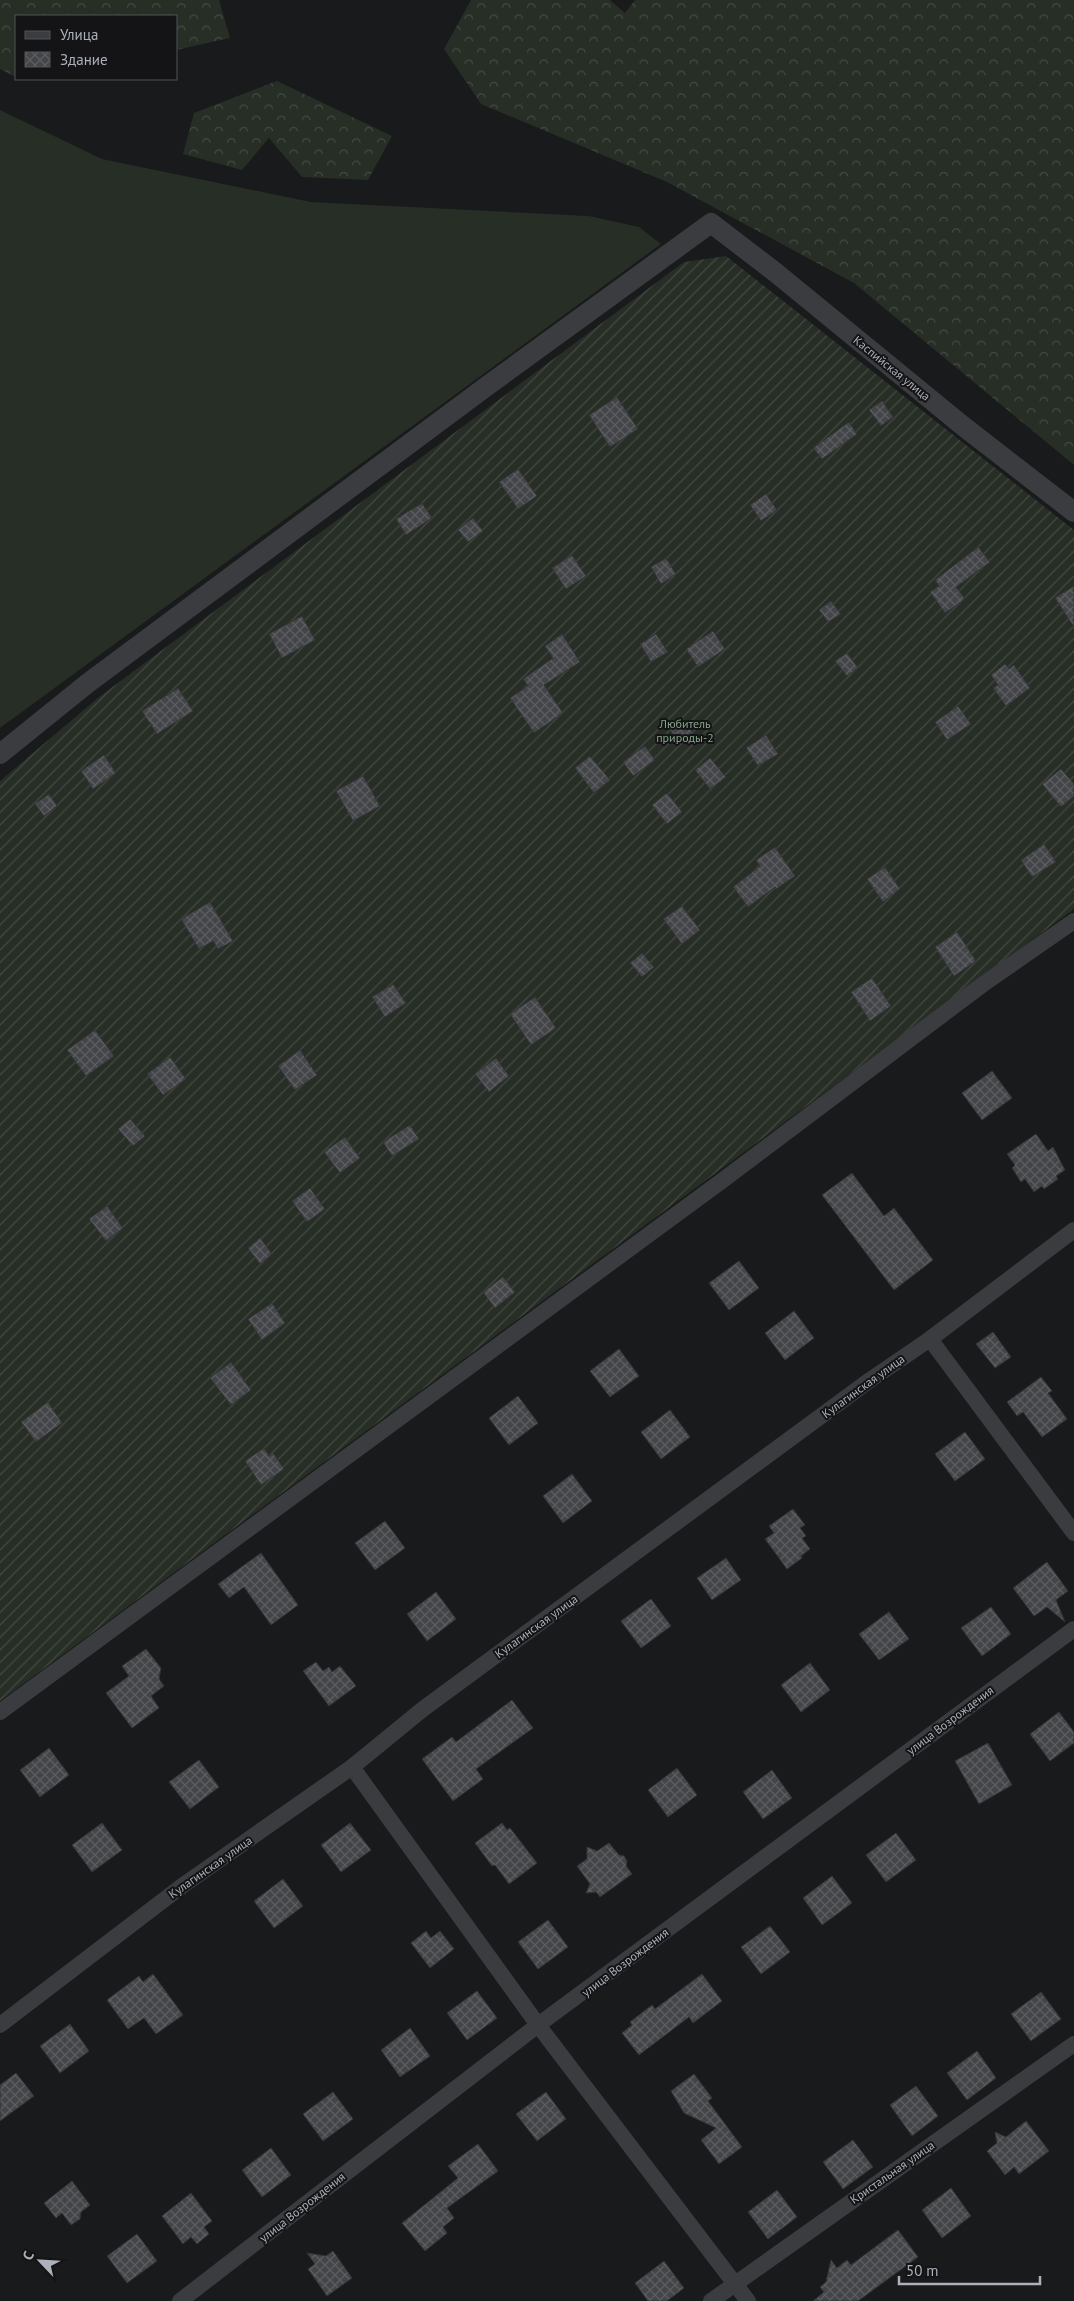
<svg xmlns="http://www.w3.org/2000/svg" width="1074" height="2301" font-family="'PT Sans',sans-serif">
	<defs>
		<pattern id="forest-crowns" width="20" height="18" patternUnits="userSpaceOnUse" patternTransform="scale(1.25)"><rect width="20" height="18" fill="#262e26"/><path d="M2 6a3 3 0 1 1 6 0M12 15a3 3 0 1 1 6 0" fill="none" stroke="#434a43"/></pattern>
		<pattern id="garden-furrows" width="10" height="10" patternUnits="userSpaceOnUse" patternTransform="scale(1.25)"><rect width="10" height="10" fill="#262e26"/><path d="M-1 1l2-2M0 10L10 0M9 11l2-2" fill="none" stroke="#434a43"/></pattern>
		<pattern id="building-cross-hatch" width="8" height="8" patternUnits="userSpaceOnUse" patternTransform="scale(1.25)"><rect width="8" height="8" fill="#444548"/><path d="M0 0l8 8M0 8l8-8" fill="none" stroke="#5c5d60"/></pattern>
	</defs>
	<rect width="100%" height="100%" fill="#191a1b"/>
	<polygon fill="#262e26" points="0,110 102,159 311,202 589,216 639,227 661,244 0,728"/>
	<g fill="url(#forest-crowns)">
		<polygon points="0,0 219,0 230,38 176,50 176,16 16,16 16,77 0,69"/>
		<polygon points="471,0 610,0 625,13 635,0 1074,0 1074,465 854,283 667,182 481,104 444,49"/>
		<polygon points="277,81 392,136 368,180 302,177 269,138 242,170 183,154 194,113"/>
	</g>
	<polygon fill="url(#garden-furrows)" points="726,256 1074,530 1074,909 0,1701 0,781 99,697 684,262"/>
	<g fill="url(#building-cross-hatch)" stroke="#343437">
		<polygon points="617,397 638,429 610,447 589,415"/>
		<polygon points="882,401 893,417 881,426 869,410"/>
		<polygon points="849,422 857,434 822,459 813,448"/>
		<polygon points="518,469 537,496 518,509 499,482"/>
		<polygon points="766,494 777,510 761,521 750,505"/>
		<polygon points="422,503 432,518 406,535 396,519"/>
		<polygon points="473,518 483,531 468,542 458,530"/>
		<polygon points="978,547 990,562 956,587 965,599 945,613 930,592 939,586 935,580"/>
		<polygon points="572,555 586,576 566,589 552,568"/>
		<polygon points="666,558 676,574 661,584 651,567"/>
		<polygon points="1074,586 1074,627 1055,598"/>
		<polygon points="831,601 841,614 828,622 819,610"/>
		<polygon points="302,616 315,640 282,658 269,634"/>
		<polygon points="713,631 725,649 698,667 686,649"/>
		<polygon points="562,634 580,662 544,685 563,713 534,733 510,698 528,686 523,679 553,658 545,646"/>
		<polygon points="656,634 668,652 651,662 640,644"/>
		<polygon points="847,653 858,668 847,676 835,661"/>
		<polygon points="1005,664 1009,669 1014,665 1030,688 1006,706 993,688 998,685 991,675"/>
		<polygon points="178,688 193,711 157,734 142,711"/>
		<polygon points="958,706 971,724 947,740 935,722"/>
		<polygon points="681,717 693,733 679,743 668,727"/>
		<polygon points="766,735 778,754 758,766 746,748"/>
		<polygon points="645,746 655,760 633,776 623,762"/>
		<polygon points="104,755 116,773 93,789 81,771"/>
		<polygon points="590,756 610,780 594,793 575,768"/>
		<polygon points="710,758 726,777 710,789 695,770"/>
		<polygon points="1061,769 1074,784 1074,796 1061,807 1042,784"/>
		<polygon points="363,776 380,806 353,821 336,791"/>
		<polygon points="667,793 682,812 667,824 652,805"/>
		<polygon points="49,794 57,806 44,816 35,804"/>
		<polygon points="1044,844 1056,862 1032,877 1021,860"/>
		<polygon points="775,847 795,876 776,889 775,887 748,907 733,887 760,866 756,860"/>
		<polygon points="885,867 900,889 883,902 867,879"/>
		<polygon points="210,902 233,941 218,949 213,941 199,949 181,919"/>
		<polygon points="682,906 700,930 682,944 663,919"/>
		<polygon points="957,932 976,961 954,976 935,947"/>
		<polygon points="642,953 654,967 642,977 630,963"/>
		<polygon points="872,978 891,1006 870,1021 851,992"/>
		<polygon points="393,984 406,1003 385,1017 372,997"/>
		<polygon points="535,997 556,1028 531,1045 510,1014"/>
		<polygon points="95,1030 114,1056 86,1076 67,1050"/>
		<polygon points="300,1050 317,1075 295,1090 278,1066"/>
		<polygon points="170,1057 186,1079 163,1095 147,1074"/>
		<polygon points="496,1058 509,1076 489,1092 475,1074"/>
		<polygon points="992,1071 1012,1098 982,1120 962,1093"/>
		<polygon points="130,1119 145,1136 133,1146 118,1129"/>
		<polygon points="410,1125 419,1139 392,1156 383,1142"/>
		<polygon points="1036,1134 1048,1151 1053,1147 1065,1170 1056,1176 1058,1179 1044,1189 1042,1186 1034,1192 1025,1179 1021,1182 1012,1168 1015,1165 1007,1154"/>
		<polygon points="345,1137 360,1158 340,1173 324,1152"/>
		<polygon points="852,1173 884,1216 894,1208 933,1260 894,1290 822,1195"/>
		<polygon points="310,1188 325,1209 307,1222 292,1201"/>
		<polygon points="107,1206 123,1228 106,1241 89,1219"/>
		<polygon points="260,1238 272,1254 260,1264 248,1248"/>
		<polygon points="739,1261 759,1288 729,1310 709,1283"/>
		<polygon points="503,1277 515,1292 495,1308 483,1292"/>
		<polygon points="272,1303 285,1323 262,1340 248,1319"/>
		<polygon points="794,1311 814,1338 785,1360 765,1333"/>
		<polygon points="993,1332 1011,1357 995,1368 976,1344"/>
		<polygon points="619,1349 639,1376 610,1397 590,1371"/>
		<polygon points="231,1362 251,1390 231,1405 210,1378"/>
		<polygon points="1041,1377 1052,1391 1048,1393 1067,1419 1042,1437 1023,1412 1017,1416 1007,1402"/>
		<polygon points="518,1396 538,1423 509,1445 489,1418"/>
		<polygon points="48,1402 62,1423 36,1442 21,1422"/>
		<polygon points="670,1410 690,1437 661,1459 641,1432"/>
		<polygon points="965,1432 985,1459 955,1481 935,1454"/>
		<polygon points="264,1448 269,1456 273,1453 284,1469 261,1485 245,1461"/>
		<polygon points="572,1474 592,1501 563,1523 543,1496"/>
		<polygon points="793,1509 805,1525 800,1528 806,1536 802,1538 810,1549 801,1556 802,1558 787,1569 765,1539 774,1533 769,1526"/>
		<polygon points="385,1521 405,1548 375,1570 355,1543"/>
		<polygon points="261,1553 298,1605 271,1625 244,1587 229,1598 218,1584"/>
		<polygon points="726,1558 741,1580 712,1600 697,1578"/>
		<polygon points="1047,1562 1068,1591 1056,1600 1065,1622 1047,1607 1034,1616 1013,1588"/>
		<polygon points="436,1592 456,1619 427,1641 407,1614"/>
		<polygon points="651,1599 671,1626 641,1648 621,1621"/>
		<polygon points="991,1607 1011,1634 982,1656 961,1628"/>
		<polygon points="889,1612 909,1639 879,1660 859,1634"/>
		<polygon points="146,1649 161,1668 159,1679 164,1686 151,1696 159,1708 132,1728 106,1693 129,1676 122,1666"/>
		<polygon points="316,1662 323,1671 329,1667 332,1672 340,1666 356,1686 329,1706 303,1671"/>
		<polygon points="810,1663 830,1690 801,1712 781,1685"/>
		<polygon points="512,1700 533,1728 476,1769 483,1779 453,1801 422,1759 452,1737 456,1742"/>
		<polygon points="1059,1712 1074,1732 1074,1743 1050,1761 1030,1734"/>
		<polygon points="988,1743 1012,1785 979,1804 955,1761"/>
		<polygon points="49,1748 69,1775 40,1797 20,1770"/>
		<polygon points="199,1760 219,1787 190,1809 169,1782"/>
		<polygon points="677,1768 697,1795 668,1817 648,1790"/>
		<polygon points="772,1770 792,1798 763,1819 743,1792"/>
		<polygon points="102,1823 122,1850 92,1872 72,1845"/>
		<polygon points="350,1823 371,1850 341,1872 321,1845"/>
		<polygon points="502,1823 507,1830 510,1828 537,1863 509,1884 495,1865 492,1866 475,1843"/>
		<polygon points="896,1833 916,1860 886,1882 866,1855"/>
		<polygon points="609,1843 619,1855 624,1856 627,1861 626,1866 632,1874 600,1897 596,1892 586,1893 590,1884 577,1866 587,1859 587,1847 597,1851"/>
		<polygon points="832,1876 852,1903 822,1925 803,1898"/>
		<polygon points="283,1879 303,1906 274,1928 254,1901"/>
		<polygon points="548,1920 568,1947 538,1969 518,1942"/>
		<polygon points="770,1926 790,1952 761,1974 741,1947"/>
		<polygon points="426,1931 431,1938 440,1931 454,1949 430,1968 411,1943"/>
		<polygon points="153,1974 183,2015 156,2034 144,2018 128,2029 107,2000 139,1976 143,1982"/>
		<polygon points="702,1974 722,2001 693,2023 689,2017 639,2055 622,2033 632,2025 630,2022 652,2005 655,2009"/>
		<polygon points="477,1991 497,2018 467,2040 447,2013"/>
		<polygon points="1041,1992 1061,2019 1031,2041 1011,2014"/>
		<polygon points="70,2024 89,2051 60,2073 40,2046"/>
		<polygon points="410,2028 430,2056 400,2077 381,2050"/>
		<polygon points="977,2051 996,2078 967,2100 947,2073"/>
		<polygon points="16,2073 34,2096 0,2121 0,2085"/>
		<polygon points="694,2074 712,2098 708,2101 742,2147 719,2164 701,2140 716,2128 684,2113 671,2091"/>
		<polygon points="916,2086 938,2116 912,2136 890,2105"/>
		<polygon points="333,2092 353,2119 323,2141 303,2114"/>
		<polygon points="546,2092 566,2119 537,2141 516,2114"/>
		<polygon points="1026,2121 1049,2151 1019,2174 1014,2167 1005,2175 987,2151 997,2143 995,2132 1006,2137"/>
		<polygon points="853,2140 873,2167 843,2189 823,2162"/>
		<polygon points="478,2144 498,2171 447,2208 454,2218 443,2227 447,2233 425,2251 402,2223 458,2178 448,2166"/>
		<polygon points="271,2148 291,2175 262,2197 242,2170"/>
		<polygon points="72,2181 90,2205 81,2212 80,2219 71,2225 62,2213 56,2218 44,2203"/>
		<polygon points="951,2188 971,2216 942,2238 922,2210"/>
		<polygon points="777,2190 797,2217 768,2239 748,2212"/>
		<polygon points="191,2193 212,2221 204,2227 209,2234 197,2244 191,2237 183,2244 162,2216"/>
		<polygon points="898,2230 918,2257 858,2301 813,2301 824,2292 820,2287 826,2282 831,2260 837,2268 847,2260 851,2265"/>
		<polygon points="137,2234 157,2261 127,2283 107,2256"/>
		<polygon points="333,2251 352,2278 327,2296 308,2269 315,2264 307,2253 326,2256"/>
		<polygon points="664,2261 684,2288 667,2301 648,2301 635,2283"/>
	</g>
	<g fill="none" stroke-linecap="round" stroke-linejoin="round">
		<g stroke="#3b3c40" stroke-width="16">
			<polyline points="930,1339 1074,1533"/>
			<polyline points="0,1712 723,1180 982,985 1074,921"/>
			<polyline points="352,1767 538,2025 748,2301"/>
			<polyline points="0,2025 182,1886 352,1767 423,1709 870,1380 930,1339 1074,1230"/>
			<polyline points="180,2301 538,2025 1074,1629"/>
			<polyline points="711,2301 1074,2044"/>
		</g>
		<polyline stroke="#3b3c40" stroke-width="20" points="0,754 88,683 487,386 711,223 775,272 963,426 1074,512"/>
	</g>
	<g text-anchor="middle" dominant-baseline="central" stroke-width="4" stroke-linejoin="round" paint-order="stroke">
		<g font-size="12" fill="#adb1ba" stroke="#141417">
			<text transform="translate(892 368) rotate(39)">Каспийская улица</text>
			<text transform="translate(863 1386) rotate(-36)">Кулагинская улица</text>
			<text transform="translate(536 1626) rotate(-36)">Кулагинская улица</text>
			<text transform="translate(950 1720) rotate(-37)">улица Возрождения</text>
			<text transform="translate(210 1867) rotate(-35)">Кулагинская улица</text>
			<text transform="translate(625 1962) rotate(-37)">улица Возрождения</text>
			<text transform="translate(892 2172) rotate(-35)">Кристальная улица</text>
			<text transform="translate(302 2207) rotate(-38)">улица Возрождения</text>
		</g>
		<g font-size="12" fill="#85a487" stroke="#141417">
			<text x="685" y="723">Любитель<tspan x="685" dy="14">природы-2</tspan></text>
		</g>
	</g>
	<rect x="15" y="15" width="162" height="65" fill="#141417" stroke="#515358"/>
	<rect x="25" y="31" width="25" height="8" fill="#3b3c40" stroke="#515358"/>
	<text x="60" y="40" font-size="15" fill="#adb1ba">Улица</text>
	<rect x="25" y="52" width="25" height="15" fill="url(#building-cross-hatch)" stroke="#515358"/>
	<text x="60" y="65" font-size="15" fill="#adb1ba">Здание</text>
	<g transform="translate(40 2261) rotate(295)" stroke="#141417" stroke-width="4" paint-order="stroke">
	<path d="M0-4L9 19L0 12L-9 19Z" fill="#adb1ba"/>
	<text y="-8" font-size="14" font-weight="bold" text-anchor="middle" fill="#adb1ba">С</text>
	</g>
	<path d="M899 2276v8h141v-8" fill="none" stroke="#adb1ba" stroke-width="2.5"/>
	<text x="906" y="2276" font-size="15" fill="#adb1ba" stroke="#141417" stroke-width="4" paint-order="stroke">50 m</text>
</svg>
